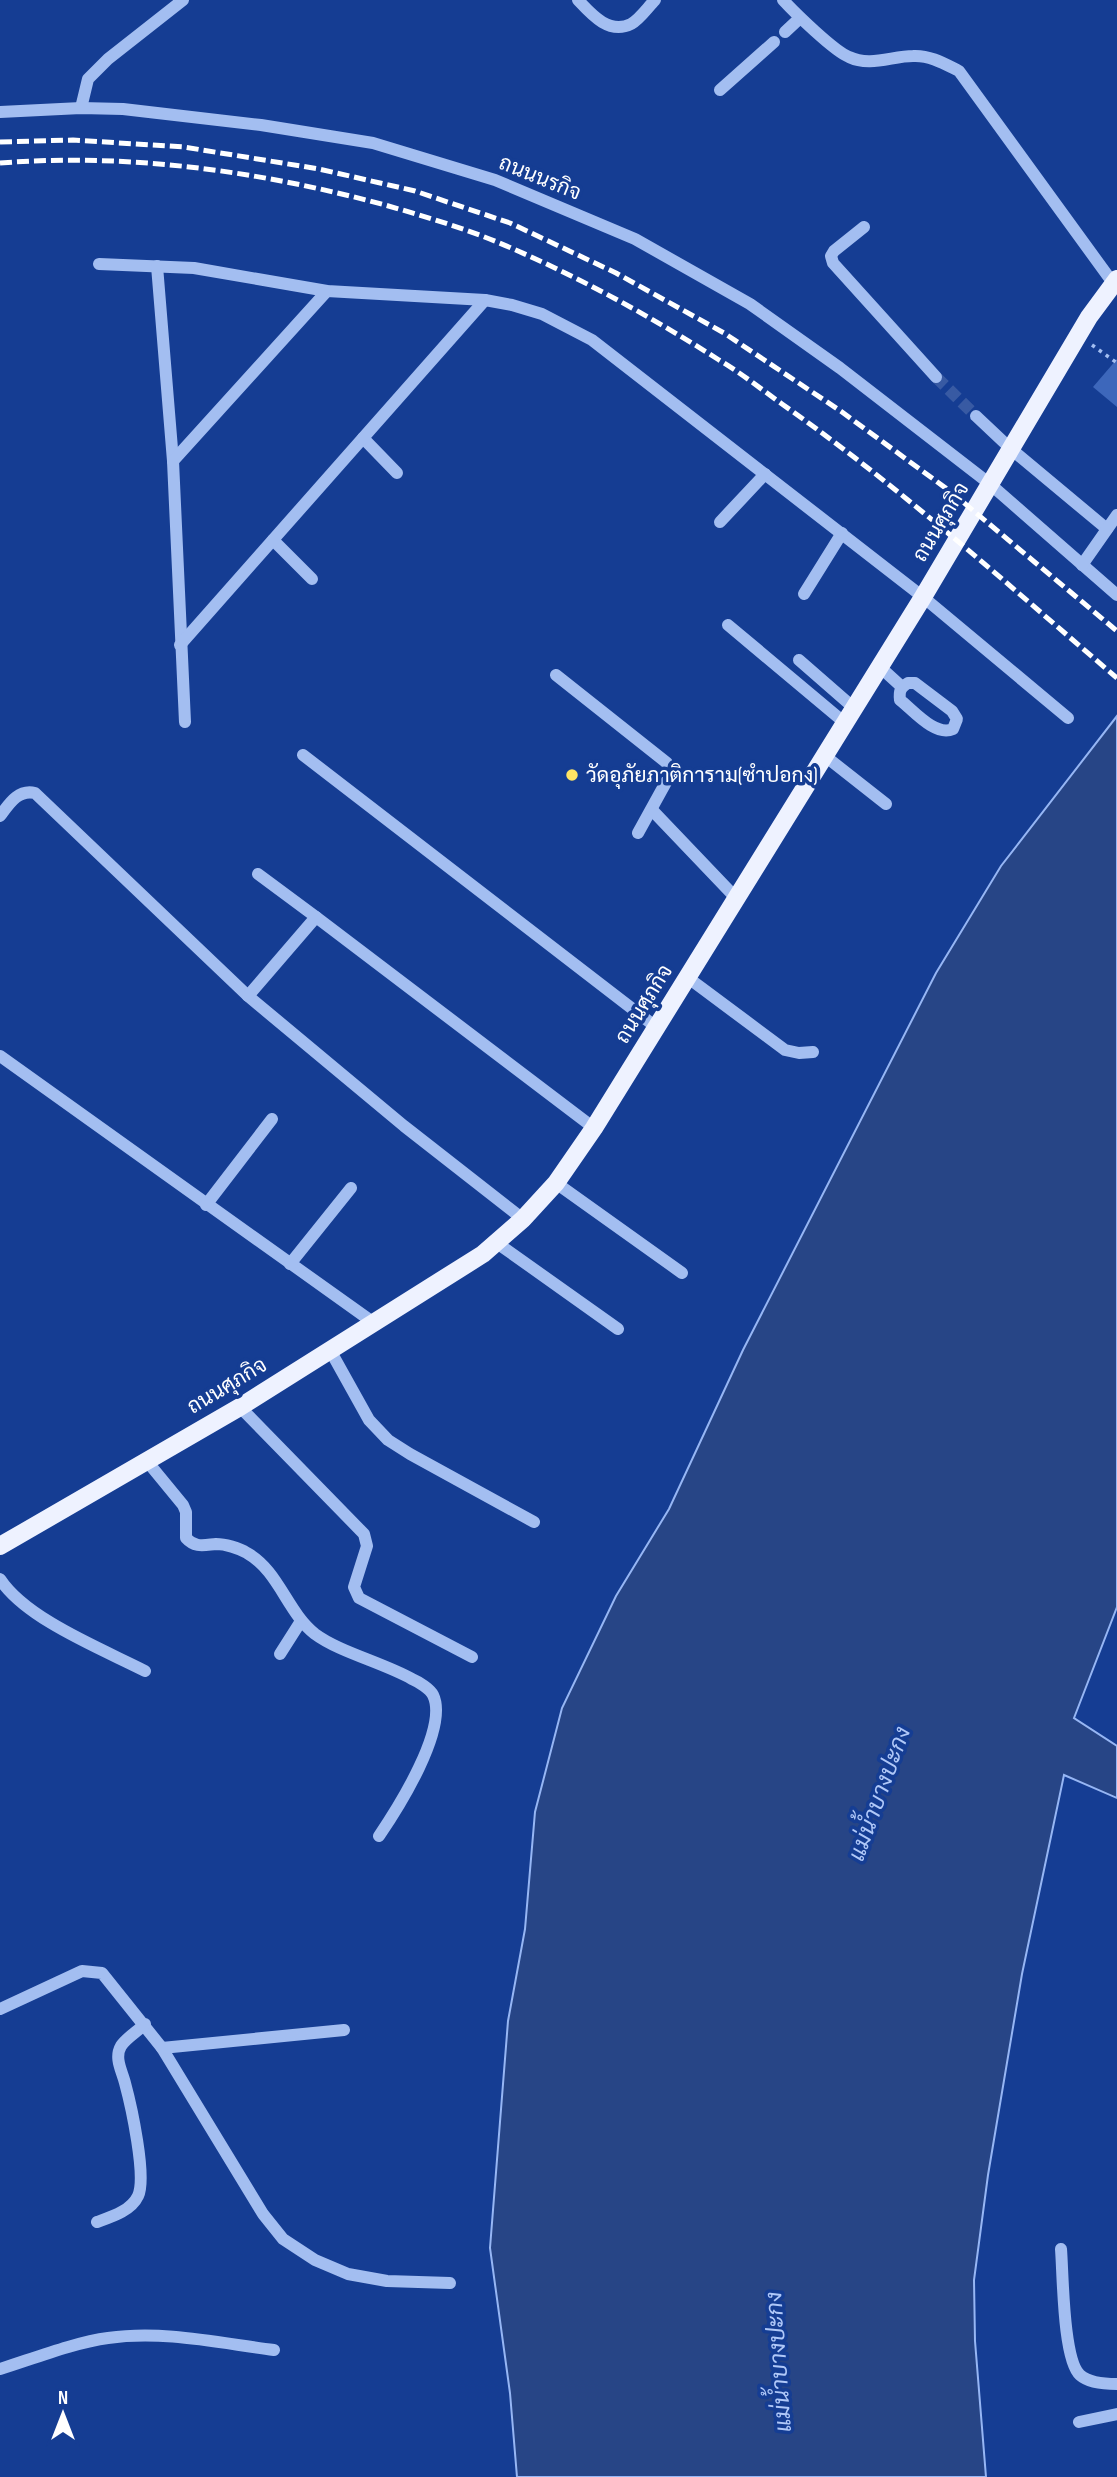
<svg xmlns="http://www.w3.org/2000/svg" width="1117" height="2477" font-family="'Sofia Sans Condensed',Sarabun,sans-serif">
	<rect width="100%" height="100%" fill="#153d93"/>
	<polygon fill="#274586" stroke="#96b6f4" stroke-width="2" points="1117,716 1117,1607 1074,1718 1117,1746 1117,1798 1064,1775 1022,1974 988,2175 974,2280 975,2341 986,2477 517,2477 510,2393 490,2248 508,2021 525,1929 535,1812 562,1708 616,1596 669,1509 743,1350 936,973 1001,866"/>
	<polygon fill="#3d67bb" points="1117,359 1117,407 1093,387"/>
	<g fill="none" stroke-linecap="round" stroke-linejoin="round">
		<polyline stroke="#385aa3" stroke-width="12" stroke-dasharray="12 6" stroke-linecap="butt" points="936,377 976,416"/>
		<polyline stroke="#a3bef1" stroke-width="3.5" stroke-dasharray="3.5 5" stroke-linecap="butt" points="1092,345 1117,363"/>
		<g stroke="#a3bef1" stroke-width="12">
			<path d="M578 0C591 14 609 35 631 24 640 19 648 7 655 0"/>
			<path d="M783 0C795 13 834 51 849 57 870 67 892 56 913 56 930 55 945 64 959 71L1113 283"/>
			<polyline points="785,32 800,18"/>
			<polyline points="720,90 774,42"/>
			<polyline points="81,108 88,79 108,59 183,0"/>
			<polyline points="0,112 81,108 123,109 261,125 373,143 495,180 635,239 750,304 840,368 990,484 1117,595"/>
			<polyline points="864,227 834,251 831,256 833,263 936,377"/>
			<polyline points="99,264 194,268 327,291 485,300 512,305 542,314 592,340 923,597 1068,718"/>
			<polyline points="157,266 173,461 185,722"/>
			<polyline points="976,416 1011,449 1107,529"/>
			<polyline points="363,438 397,473"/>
			<polyline points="173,461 327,291"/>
			<polyline points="720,522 765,474"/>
			<polyline points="273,540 312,579"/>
			<polyline points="1082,565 1117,515"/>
			<polyline points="804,594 842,533"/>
			<polyline points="728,625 845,723"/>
			<polyline points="180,645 485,300"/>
			<polyline points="799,660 854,708"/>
			<polyline points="880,667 902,687"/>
			<polyline points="556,675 667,763 670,775 638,833"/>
			<path d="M908 683H915L952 711 957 719 953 729C935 737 913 710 900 700 899 691 900 688 908 683Z"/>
			<polyline points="303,755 656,1027"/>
			<polyline points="825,756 886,804"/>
			<polyline points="652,810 736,898"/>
			<path d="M0 816C9 804 18 789 35 793L248 996 404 1126 523 1219"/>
			<polyline points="316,917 594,1128"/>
			<polyline points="687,977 785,1050 799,1053 813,1052"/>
			<polyline points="248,996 316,917 258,874"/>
			<polyline points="0,1056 374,1323"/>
			<polyline points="556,1183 682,1273"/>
			<polyline points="206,1205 272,1119"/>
			<polyline points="497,1243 618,1329"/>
			<polyline points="290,1264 351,1188"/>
			<polyline points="330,1350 369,1420 388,1440 410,1454 534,1522"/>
			<polyline points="240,1407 364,1534 367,1546 354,1587 359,1598 472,1657"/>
			<path d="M146 1460 183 1505 186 1512V1538C195 1548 204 1545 216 1544 225 1544 239 1548 247 1553 279 1571 287 1612 315 1634 339 1652 384 1663 412 1679 419 1682 430 1689 433 1695 449 1728 398 1808 379 1836"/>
			<path d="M0 1579C26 1619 102 1649 145 1671"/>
			<polyline points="280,1654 301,1621"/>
			<polyline points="0,2009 82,1971 102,1973 162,2048 263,2214 283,2239 315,2260 348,2274 387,2281 450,2283"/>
			<polyline points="162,2048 344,2030"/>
			<path d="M97 2222C111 2217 131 2211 138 2196 147 2177 131 2105 125 2083 122 2071 114 2058 121 2046 126 2038 138 2031 145 2024"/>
			<path d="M1061 2249C1063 2274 1063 2360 1080 2375 1089 2383 1105 2384 1117 2384"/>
			<path d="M0 2369C32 2359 76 2342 108 2338 163 2330 219 2343 274 2350"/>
			<polyline points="1079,2422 1117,2414"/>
		</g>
		<polyline stroke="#eef2ff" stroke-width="18" points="0,1546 240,1407 483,1254 523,1219 556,1183 594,1128 923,597 1089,317 1117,279"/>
		<g stroke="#fff" stroke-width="5" stroke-dasharray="12 5" stroke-linecap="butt">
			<polyline points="0,142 73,140 184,147 319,169 415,191 510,223 616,273 724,333 842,412 951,492 1117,631"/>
			<path d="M0 163C130 153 259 171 385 205 427 217 471 230 511 248 583 279 653 318 719 360 741 373 761 389 782 404 900 487 1007 584 1117 678"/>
		</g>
	</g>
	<circle fill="#ffe464" stroke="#153d93" stroke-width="2.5" cx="572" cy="775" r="7"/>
	<g text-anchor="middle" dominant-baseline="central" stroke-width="7" stroke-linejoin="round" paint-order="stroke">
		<g font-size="21" fill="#fff" stroke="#153d93">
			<text transform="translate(540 178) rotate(22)">ถนนนรกิจ</text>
			<text transform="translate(941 522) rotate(-59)">ถนนศุภกิจ</text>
			<text transform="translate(644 1004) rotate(-58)">ถนนศุภกิจ</text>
			<text transform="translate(227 1386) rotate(-31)">ถนนศุภกิจ</text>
		</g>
		<g font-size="21" fill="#fff" stroke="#153d93" text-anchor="start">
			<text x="586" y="775">วัดอุภัยภาติการาม(ซำปอกง)</text>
		</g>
		<g font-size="23" font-style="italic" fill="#b0c8f8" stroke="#153d93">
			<text transform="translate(880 1794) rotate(-70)">แม่น้ำบางปะกง</text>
			<text transform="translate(779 2362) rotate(-94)">แม่น้ำบางปะกง</text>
		</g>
	</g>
	<g transform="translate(63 2414)" stroke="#153d93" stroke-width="5" paint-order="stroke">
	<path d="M0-5L12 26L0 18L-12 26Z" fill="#ffffff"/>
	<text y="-10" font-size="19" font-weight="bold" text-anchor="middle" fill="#ffffff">N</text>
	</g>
</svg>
